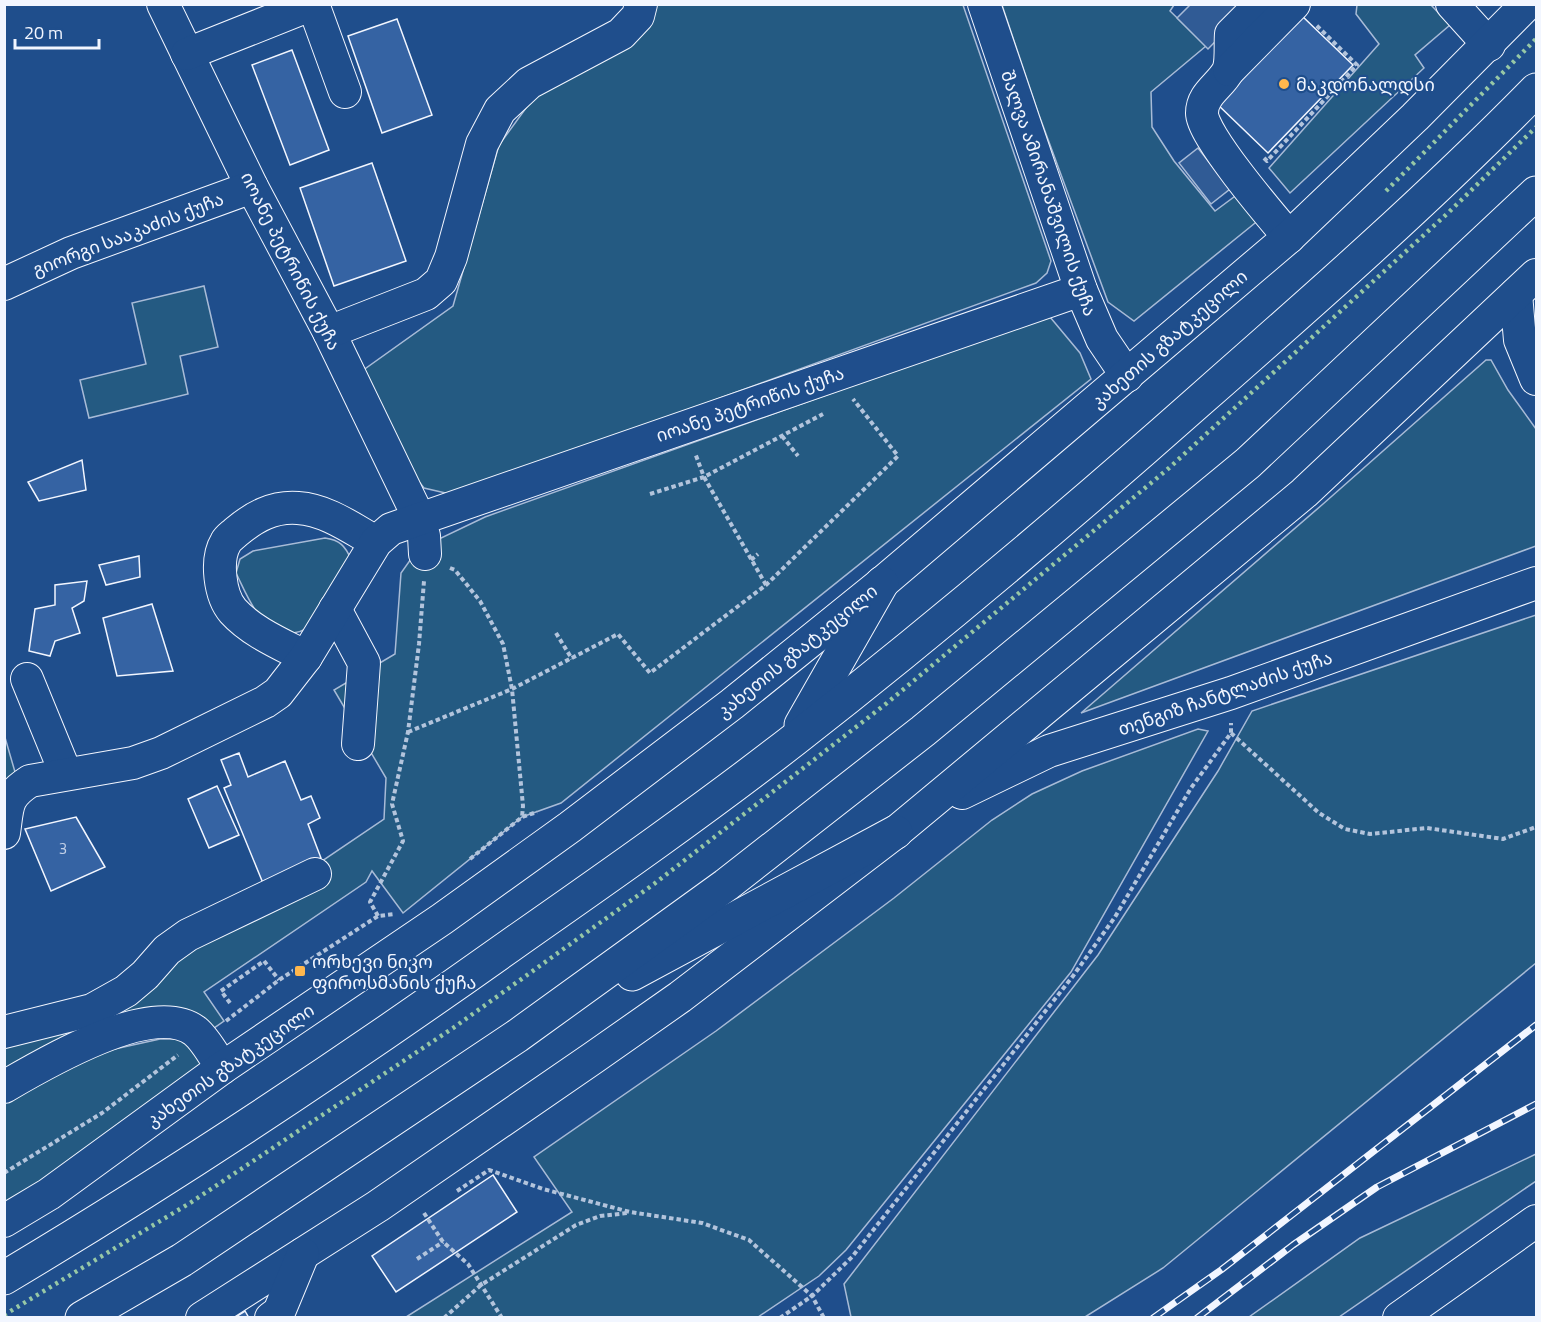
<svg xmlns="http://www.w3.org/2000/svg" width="1541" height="1322" font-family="'Titillium Web','Noto Sans Georgian',sans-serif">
	<rect width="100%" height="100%" fill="#1f4e8c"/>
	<g fill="#245a82" stroke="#a8bbd7" stroke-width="1.5">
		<polygon points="640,5 963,5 1051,261 1047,273 1036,283 454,495 424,488 409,469 362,371 453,306 499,145 542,86"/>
		<polygon points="1002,5 1174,5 1170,11 1206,46 1151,92 1152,127 1174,161 1215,211 1238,194 1260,219 1134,321 1108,302 1039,115"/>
		<polygon points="1357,5 1431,5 1450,25 1415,55 1424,68 1290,193 1269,168 1379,44 1356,14"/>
		<polygon points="204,286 218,347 180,356 188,394 89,418 80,380 146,364 132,303"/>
		<polygon points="1050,317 1080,353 1091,379 561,803 522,817 403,913 372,871 366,882 204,992 224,1021 211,1030 191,1019 5,1078 5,1042 161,970 384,819 386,778 334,690 395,654 401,573 418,549 485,517 1019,326"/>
		<polygon points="1486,360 1491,360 1508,390 1536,429 1536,546 1081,713 1323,504"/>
		<path d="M325 538C340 540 345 546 351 559 340 579 330 602 316 620 310 628 302 632 293 633 261 635 248 597 236 573L240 559 253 551Z"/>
		<polygon points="1536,615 1536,963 1163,1268 1085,1317 851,1317 844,1284 1098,955 1218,771 1252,711"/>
		<polygon points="1198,729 1208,731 1071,972 846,1250 819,1276 758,1317 406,1317 572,1212 534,1157 716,1031 894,898 992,820 1032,794 1082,771"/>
		<polygon points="4,734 15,772 4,791"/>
		<polygon points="160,1039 185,1039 211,1070 5,1205 5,1101 92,1054"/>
		<polygon points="1536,1154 1536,1181 1339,1317 1249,1317 1360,1238"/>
	</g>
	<g fill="#305b95" stroke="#a8bbd7" stroke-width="1.5">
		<polygon points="1190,5 1251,5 1208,49 1177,18"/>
		<polygon points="1198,148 1230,189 1211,204 1179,163"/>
	</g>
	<g fill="#3563a3" stroke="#f2f6ff" stroke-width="1.5">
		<polygon points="1300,14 1353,65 1268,153 1215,102"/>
		<polygon points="397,19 432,115 382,133 348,36"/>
		<polygon points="292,50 329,150 290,165 252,65"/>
		<polygon points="372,163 406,261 334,286 300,188"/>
		<polygon points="82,460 86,490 39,501 28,482"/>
		<polygon points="139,556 140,577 106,585 99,565"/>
		<polygon points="87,581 84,601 72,608 80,633 55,641 50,656 29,651 35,609 55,605 55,585"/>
		<polygon points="152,604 173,671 117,676 103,618"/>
		<polygon points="239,753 248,777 285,761 301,800 311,796 320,818 308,824 321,858 287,872 267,893 224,788 231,785 221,760"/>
		<polygon points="217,786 239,835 209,848 188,799"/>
		<polygon points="76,817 105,867 51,891 25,829"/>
		<polygon points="493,1175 517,1212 396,1292 372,1256"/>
		<polygon points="245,1311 249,1318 234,1318"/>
	</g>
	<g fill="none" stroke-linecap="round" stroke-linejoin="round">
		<g stroke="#f2f6ff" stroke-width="34">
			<g id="minor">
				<polyline points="163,4 252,187 329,332 419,518 424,536 425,554"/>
				<polyline points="984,4 1081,290 1102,339 1127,376"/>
				<path d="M1261 4 1231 34C1230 45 1232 62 1228 71 1220 86 1202 94 1202 113 1201 134 1272 217 1289 237"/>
				<polyline points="1452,4 1489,45"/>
				<polyline points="187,54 313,4 345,92"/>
				<polyline points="1229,70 1294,4"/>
				<polyline points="4,284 71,253 252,187"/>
				<polyline points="1516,294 1520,340 1536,379"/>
				<polyline points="329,332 426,294 441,281 451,257 482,144 500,110 529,83 621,34 638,16 641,4"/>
				<polyline points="335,609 364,663 358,744"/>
				<path d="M306 657C281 644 252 632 233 611 220 596 215 560 226 542 228 538 233 535 236 532 254 517 273 506 298 508 327 510 351 528 376 542"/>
				<polyline points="27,679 66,774"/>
				<polyline points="962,793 1049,751 1231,693 1536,583"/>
				<path d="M4 833C8 806 5 797 30 781L133 763 161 753 265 702 278 693 306 657 376 542 391 529 1081 290"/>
				<polyline points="4,1032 92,1010 126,991 145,975 167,950 188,935 315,874"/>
				<path d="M4 1087C45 1063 152 999 195 1031 206 1040 214 1056 222 1068"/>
				<polyline points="4,1221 49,1194 222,1068 442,919 570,827 732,704 882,583 1289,237 1415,117 1527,4"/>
				<polyline points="202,1318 378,1206 593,1058 680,997 896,832 1304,493 1536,275"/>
				<polyline points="271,1318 279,1312 303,1254"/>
				<polyline points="1399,1318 1536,1221"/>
			</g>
		</g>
		<g stroke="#f2f6ff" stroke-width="35">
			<g id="highway">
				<polyline points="801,725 882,583"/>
				<polyline points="632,974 896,832"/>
				<path d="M4 1278C180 1173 351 1059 518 940 611 875 705 809 795 739 933 631 1067 518 1199 401 1314 300 1429 199 1536 90"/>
				<polyline points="82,1318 182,1260 517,1036 726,885 923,731 1248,463 1536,193"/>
			</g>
		</g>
		<g stroke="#b3c4dc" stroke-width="4" stroke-dasharray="4.5 3" stroke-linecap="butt">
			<polyline points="1264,158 1267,161 1357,65 1315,24"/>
			<polyline points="782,436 798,456"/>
			<polyline points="650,494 704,477 695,453"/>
			<polyline points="751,560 758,554"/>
			<polyline points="450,568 455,570 480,601 503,644 512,689 523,806 522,817"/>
			<polyline points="766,585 704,477 823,414"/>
			<polyline points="556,633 572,659"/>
			<polyline points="408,732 512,689 618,634 650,673 766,585 898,456 853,399"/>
			<polyline points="1231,733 1319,813 1345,829 1370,834 1427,828 1503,839 1536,827"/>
			<polyline points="470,859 522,817 537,812"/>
			<polyline points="378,916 370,902 403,841 392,804 408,732 419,644 424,581"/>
			<polyline points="230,1003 221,991 264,961 279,980"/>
			<polyline points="226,1021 279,980 378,916 395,914"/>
			<polyline points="4,1173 102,1113 178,1055"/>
			<polyline points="457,1191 489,1170 543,1189 630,1212 702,1223 749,1240 812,1296 824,1318"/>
			<polyline points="424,1213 443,1242 468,1264 502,1318"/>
			<polyline points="417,1259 443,1242"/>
			<polyline points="444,1318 481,1285 576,1225 600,1216 628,1213"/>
			<polyline points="780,1318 812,1296 852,1257 1073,976 1115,917 1191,788 1231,733 1231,723"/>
		</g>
		<use href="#minor" stroke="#1f4e8c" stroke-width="32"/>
		<use href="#highway" stroke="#1f4e8c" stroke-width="33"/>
		<g stroke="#f2f6ff" stroke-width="7">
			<g id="rail">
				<polyline points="1153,1318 1221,1270 1536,1025"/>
				<polyline points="1197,1318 1293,1245 1377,1187 1536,1104"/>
			</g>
		</g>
		<use href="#rail" stroke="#1f4e8c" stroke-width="4.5" stroke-dasharray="14" stroke-linecap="butt"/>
		<g stroke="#97c8a6" stroke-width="4.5" stroke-dasharray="3 4.5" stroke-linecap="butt">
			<polyline points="1386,191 1536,39"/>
			<polyline points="4,1315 190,1203 456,1026 654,884 887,703 1169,468 1449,212 1536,127"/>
		</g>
	</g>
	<g fill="#ffb74d" stroke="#1f4e8c" stroke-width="2">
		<circle cx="1284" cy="84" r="6"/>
		<rect x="294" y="965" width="12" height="12" rx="3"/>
	</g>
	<g text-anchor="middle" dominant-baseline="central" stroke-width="4.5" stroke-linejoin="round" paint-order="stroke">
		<g font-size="15" fill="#c3d1e8">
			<text x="63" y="848">3</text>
		</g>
		<g font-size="18" fill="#f2f6ff" stroke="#1f4e8c" text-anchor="start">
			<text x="1296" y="84">მაკდონალდსი</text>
			<text x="312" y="961">ორხევი ნიკო<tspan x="312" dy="21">ფიროსმანის ქუჩა</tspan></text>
		</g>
		<g font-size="18" fill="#f2f6ff" stroke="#1f4e8c">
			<text transform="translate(1049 193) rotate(71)">შალვა ამირანაშვილის ქუჩა</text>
			<text transform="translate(128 234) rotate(-21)">გიორგი სააკაძის ქუჩა</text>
			<text transform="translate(291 261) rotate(63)">იოანე პეტრიწის ქუჩა</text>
			<text transform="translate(1169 339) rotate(-41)">კახეთის გზატკეცილი</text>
			<text transform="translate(750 404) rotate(-19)">იოანე პეტრიწის ქუჩა</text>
			<text transform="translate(797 651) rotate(-39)">კახეთის გზატკეცილი</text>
			<text transform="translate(1225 693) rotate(-19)">თენგიზ ჩანტლაძის ქუჩა</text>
			<text transform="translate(230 1065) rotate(-35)">კახეთის გზატკეცილი</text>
		</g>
	</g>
	<rect width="1541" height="1322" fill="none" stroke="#f2f6ff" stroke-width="12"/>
	<path d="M15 39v9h84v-9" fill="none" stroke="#f2f6ff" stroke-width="3"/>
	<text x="24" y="39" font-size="18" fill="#f2f6ff" stroke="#1f4e8c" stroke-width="4.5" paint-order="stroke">20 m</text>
</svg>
